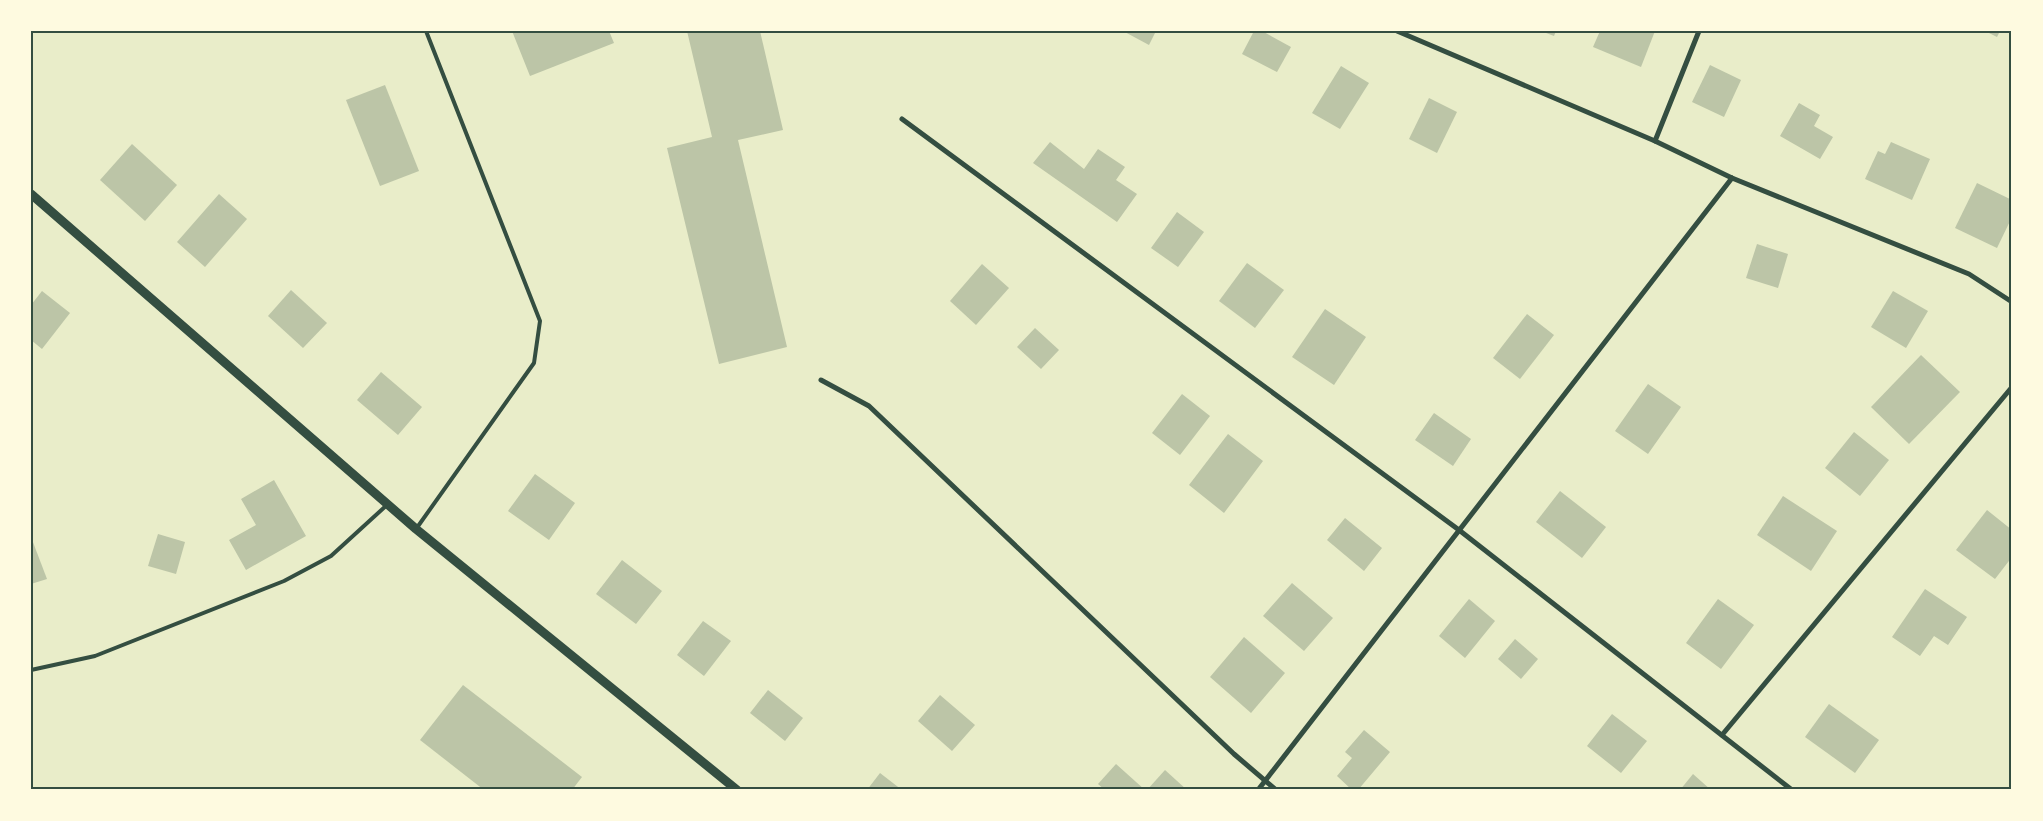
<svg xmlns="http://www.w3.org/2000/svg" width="2043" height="821" font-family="'Fira Sans',sans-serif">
	<rect width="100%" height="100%" fill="#e9edc9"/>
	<g fill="#bcc5a7">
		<polygon points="512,31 609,31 614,43 530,76"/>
		<polygon points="687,31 760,31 783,130 738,140 787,347 719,364 667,148 712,137"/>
		<polygon points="1123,31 1156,31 1149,45"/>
		<polygon points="1254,31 1262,31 1291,47 1277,72 1242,54"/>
		<polygon points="1541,31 1556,31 1554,36"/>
		<polygon points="1600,31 1655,31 1641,67 1593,47"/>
		<polygon points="1985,31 2000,31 1997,37"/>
		<polygon points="1710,65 1741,80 1724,117 1692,102"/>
		<polygon points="1341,66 1369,83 1340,129 1312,113"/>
		<polygon points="385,85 419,171 380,186 346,100"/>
		<polygon points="1429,98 1457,112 1437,153 1409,139"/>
		<polygon points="1799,103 1820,115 1814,126 1833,137 1820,159 1780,136"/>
		<polygon points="1050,142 1084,169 1098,149 1125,167 1116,180 1137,194 1117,222 1033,163"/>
		<polygon points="1891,142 1930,159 1912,200 1865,179 1878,151 1885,154"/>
		<polygon points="132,144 177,185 145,221 100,180"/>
		<polygon points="1977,183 2012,200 2012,217 1997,248 1955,228"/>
		<polygon points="219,194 247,219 205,267 177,242"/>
		<polygon points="1177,212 1204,232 1178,267 1151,248"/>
		<polygon points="1757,244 1788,254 1778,288 1746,278"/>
		<polygon points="1247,263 1284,290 1255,328 1219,301"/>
		<polygon points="982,264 1009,288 976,325 950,301"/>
		<polygon points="291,290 327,323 303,348 268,316"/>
		<polygon points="42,291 70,313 42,349 31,340 31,305"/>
		<polygon points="1893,291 1928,311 1906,348 1871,327"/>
		<polygon points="1325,309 1366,337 1334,385 1292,357"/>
		<polygon points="1527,314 1554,335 1520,379 1493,358"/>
		<polygon points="1035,328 1059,350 1041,369 1017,347"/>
		<polygon points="1921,355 1960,392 1909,444 1871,407"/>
		<polygon points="381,372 422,407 398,435 357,400"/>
		<polygon points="1648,384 1681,407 1648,454 1615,431"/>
		<polygon points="1182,394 1210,416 1180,455 1152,433"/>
		<polygon points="1434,413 1471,439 1453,466 1415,440"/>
		<polygon points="1854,432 1889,460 1860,496 1825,468"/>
		<polygon points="1228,434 1263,461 1224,513 1189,485"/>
		<polygon points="535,474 575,503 549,540 508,511"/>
		<polygon points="274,480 306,536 246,570 229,540 256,525 241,499"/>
		<polygon points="1560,491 1606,527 1582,558 1536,522"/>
		<polygon points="1783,496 1837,531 1811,571 1757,535"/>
		<polygon points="1987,510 2012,530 2012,557 1995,579 1956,550"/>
		<polygon points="1345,518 1382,548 1364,571 1327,540"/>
		<polygon points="158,534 185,542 176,574 148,566"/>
		<polygon points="31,537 47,579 31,584"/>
		<polygon points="622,560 662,591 636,624 596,594"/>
		<polygon points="1292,583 1333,618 1304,651 1263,616"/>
		<polygon points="1925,589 1967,617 1948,645 1934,636 1920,656 1892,637"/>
		<polygon points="1469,599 1495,621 1465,658 1439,636"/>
		<polygon points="1718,599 1754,625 1721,669 1686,643"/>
		<polygon points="703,621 731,641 704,676 677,655"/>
		<polygon points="1244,637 1285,673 1251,713 1210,677"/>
		<polygon points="1515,639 1538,659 1521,679 1498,659"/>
		<polygon points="463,685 582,777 572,790 484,790 420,740"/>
		<polygon points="768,690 803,718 785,741 750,713"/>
		<polygon points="940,695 975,725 952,751 918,721"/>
		<polygon points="1829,704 1879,740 1855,773 1805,737"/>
		<polygon points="1612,714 1647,741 1621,773 1587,746"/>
		<polygon points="1364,730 1390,752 1358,790 1352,790 1337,776 1352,758 1345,752"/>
		<polygon points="1116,764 1145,790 1105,790 1098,784"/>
		<polygon points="1165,770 1187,790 1147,790"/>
		<polygon points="880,773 902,790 867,790"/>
		<polygon points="1693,774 1711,790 1680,790"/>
	</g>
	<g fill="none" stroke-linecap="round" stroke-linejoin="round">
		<g stroke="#344e41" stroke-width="4">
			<polyline points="416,529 534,363 540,321 426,31"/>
			<polyline points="31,670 95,656 284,581 331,556 388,504"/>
		</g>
		<g stroke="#344e41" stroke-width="5">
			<polyline points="1397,31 1655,141 1732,178 1969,274 2012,302"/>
			<polyline points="902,119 1459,530 1792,790"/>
			<polyline points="1655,141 1699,31"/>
			<polyline points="821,380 869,406 1234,754 1276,790"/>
			<polyline points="1722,735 2012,387"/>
			<polyline points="1258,790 1732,178"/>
		</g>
		<polyline stroke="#344e41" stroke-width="9" points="31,194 416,529 737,790"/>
	</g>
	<rect width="2043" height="821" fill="none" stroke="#fefae0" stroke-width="65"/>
	<rect x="32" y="32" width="1978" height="756" fill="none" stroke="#344e41" stroke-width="2"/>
</svg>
